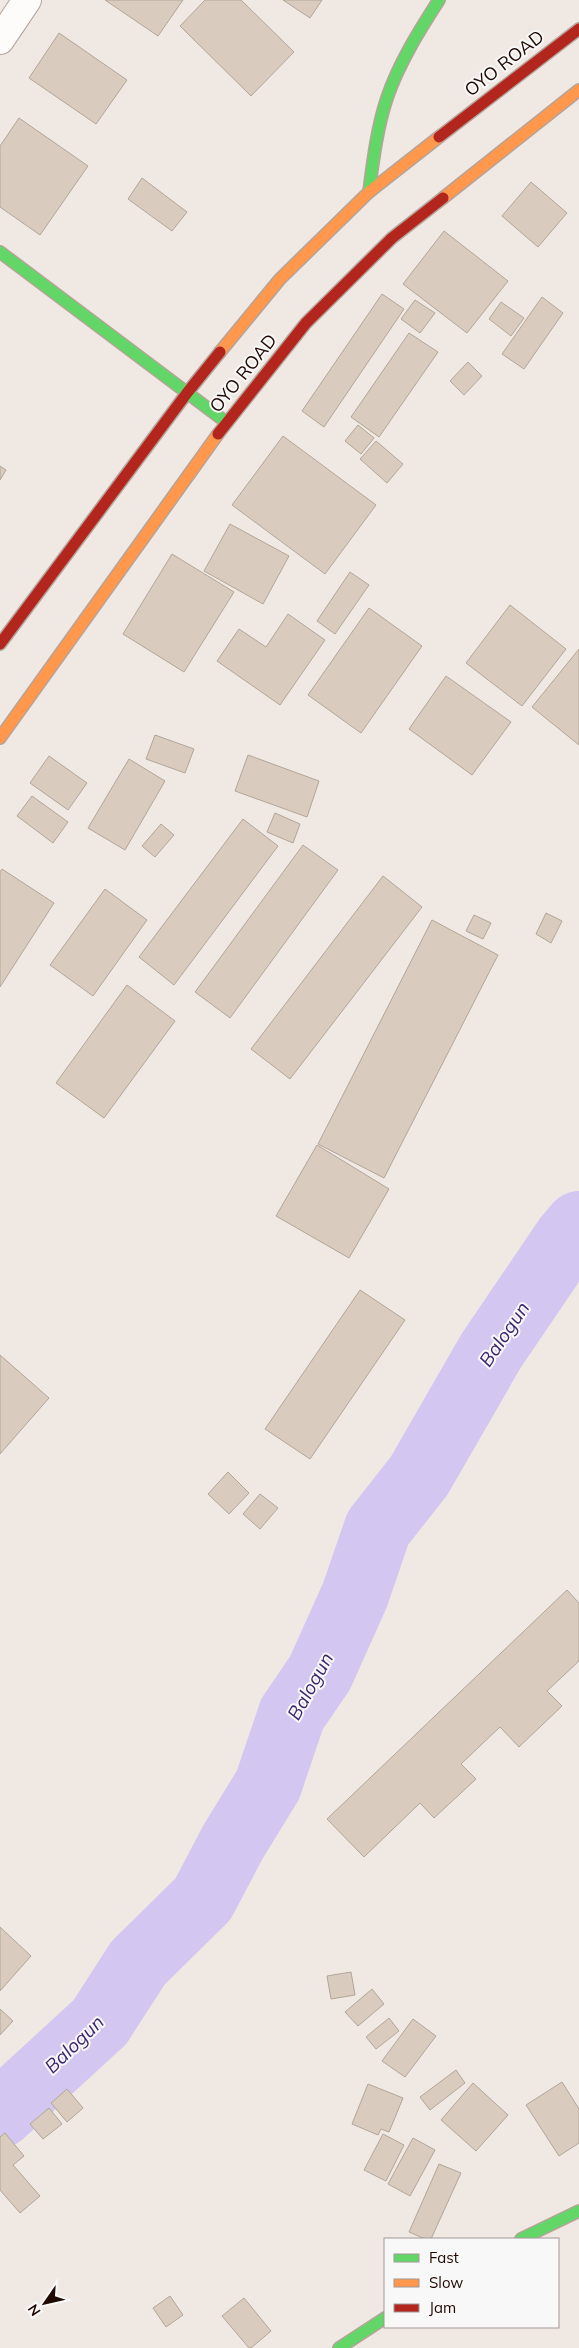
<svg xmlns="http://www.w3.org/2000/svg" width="579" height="2348" font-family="Mulish,sans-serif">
	<rect width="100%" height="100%" fill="#f0e8e3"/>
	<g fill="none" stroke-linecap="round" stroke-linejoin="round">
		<polyline stroke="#d3c7f1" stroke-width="68" points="0,2114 100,2022 138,1963 203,1899 233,1842 268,1785 292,1714 320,1673 355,1595 378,1528 419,1476 491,1351 567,1239 579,1225"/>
	</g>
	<g fill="#d9ccbe" stroke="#b2a698">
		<polygon points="105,0 183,0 158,36"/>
		<polygon points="205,0 241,0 294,52 251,96 180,26"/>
		<polygon points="283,0 322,0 310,18"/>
		<polygon points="59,33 127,80 96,124 29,78"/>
		<polygon points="19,118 88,166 40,235 0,207 0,146"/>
		<polygon points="142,178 187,212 172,231 128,199"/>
		<polygon points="531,182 567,213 538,247 502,216"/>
		<polygon points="444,231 508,281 467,333 403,284"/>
		<polygon points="382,294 404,309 324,427 302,411"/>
		<polygon points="542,297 563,313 524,369 502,354"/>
		<polygon points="415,300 435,313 420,333 401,319"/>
		<polygon points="501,302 524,318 511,336 489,319"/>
		<polygon points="409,333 438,352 379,437 351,417"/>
		<polygon points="468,362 482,376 464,395 450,381"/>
		<polygon points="358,425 374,438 361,454 345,441"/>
		<polygon points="283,436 376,505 325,574 232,505"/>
		<polygon points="376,441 403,464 387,483 360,459"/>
		<polygon points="0,466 6,470 0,480"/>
		<polygon points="230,524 289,556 263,604 204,571"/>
		<polygon points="172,554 234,592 184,672 123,634"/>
		<polygon points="350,572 369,585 335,634 317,621"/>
		<polygon points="510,605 566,649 522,706 466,663"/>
		<polygon points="369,608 422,646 361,733 308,695"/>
		<polygon points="288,614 325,640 280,705 217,661 239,629 266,647"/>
		<polygon points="579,649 579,745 532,707"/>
		<polygon points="446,676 511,722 472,775 409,729"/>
		<polygon points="155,735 194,749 185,773 146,759"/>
		<polygon points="248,755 319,781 307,817 235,791"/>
		<polygon points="49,756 87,783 68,810 30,783"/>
		<polygon points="129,759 165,781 125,850 88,828"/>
		<polygon points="32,796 68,822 53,843 17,816"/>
		<polygon points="275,813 300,824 293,843 267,832"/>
		<polygon points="243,819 278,846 174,985 139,957"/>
		<polygon points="161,824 174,835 155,857 142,846"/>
		<polygon points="303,845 338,870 230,1018 195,992"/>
		<polygon points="2,869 54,903 0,987 0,872"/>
		<polygon points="383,876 422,907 290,1079 251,1049"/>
		<polygon points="105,889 147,920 93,996 50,965"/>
		<polygon points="546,913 562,921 551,943 536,934"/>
		<polygon points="474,915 491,923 483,939 466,931"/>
		<polygon points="432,920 498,955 384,1178 318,1144"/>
		<polygon points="127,985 175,1021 104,1118 56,1083"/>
		<polygon points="317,1145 389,1189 349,1258 276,1216"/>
		<polygon points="360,1290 405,1320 310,1459 265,1429"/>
		<polygon points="0,1355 49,1398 0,1454"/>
		<polygon points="228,1472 249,1493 229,1514 208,1494"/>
		<polygon points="260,1494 278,1508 260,1529 243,1514"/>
		<polygon points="567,1590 579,1603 579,1661 547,1691 562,1706 519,1747 500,1727 461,1764 476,1779 434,1818 420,1803 364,1857 327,1819"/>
		<polygon points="0,1927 31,1956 0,1991"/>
		<polygon points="351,1972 355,1995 331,1999 327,1976"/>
		<polygon points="372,1989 384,2004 358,2026 345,2012"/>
		<polygon points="0,2009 13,2021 0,2035"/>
		<polygon points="389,2018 399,2031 376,2049 366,2037"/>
		<polygon points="413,2019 436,2036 405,2077 382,2061"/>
		<polygon points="456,2070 465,2083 430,2110 420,2097"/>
		<polygon points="562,2082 579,2109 579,2143 559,2156 526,2105"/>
		<polygon points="473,2083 508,2115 476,2151 441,2120"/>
		<polygon points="368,2084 403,2098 389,2132 381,2129 378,2135 352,2124"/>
		<polygon points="67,2089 83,2108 67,2122 51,2103"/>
		<polygon points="49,2108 62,2124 43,2139 30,2124"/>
		<polygon points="5,2133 24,2156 13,2165 40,2196 20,2213 0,2190 0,2137"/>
		<polygon points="383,2134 404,2145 386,2181 364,2170"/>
		<polygon points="413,2138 435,2150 410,2196 388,2184"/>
		<polygon points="439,2164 461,2173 431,2239 425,2239 409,2232"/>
		<polygon points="170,2296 183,2315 166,2327 153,2308"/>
		<polygon points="244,2298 271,2331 251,2348 249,2348 222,2316"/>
	</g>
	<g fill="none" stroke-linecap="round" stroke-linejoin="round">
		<g stroke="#b4a49a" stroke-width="30">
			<polyline id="street" points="0,40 27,0"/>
		</g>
		<g stroke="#b4a49a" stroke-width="14">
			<g id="fast">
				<path d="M369 192C373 161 377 128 387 98 399 63 419 31 439 0"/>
				<polyline points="0,252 226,422"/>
				<polyline points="521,2239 579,2211"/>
				<polyline points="339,2348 385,2318"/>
			</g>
		</g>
		<g stroke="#b4a49a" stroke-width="14">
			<g id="slow">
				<polyline points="443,198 579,90"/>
				<polyline points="220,352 280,279 369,192 439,137"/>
				<polyline points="0,738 218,434"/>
			</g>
		</g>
		<g stroke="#b4a49a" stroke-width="14">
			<g id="jam">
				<polyline points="439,137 579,29"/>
				<polyline points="218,434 306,323 392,238 443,198"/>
				<polyline points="0,644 187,393 220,352"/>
			</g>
		</g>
		<use href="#street" stroke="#fdfcfb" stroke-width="28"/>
		<use href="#fast" stroke="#63d668" stroke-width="11"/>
		<use href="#slow" stroke="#ff974d" stroke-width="11"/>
		<use href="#jam" stroke="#b3261e" stroke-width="11"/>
	</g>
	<g text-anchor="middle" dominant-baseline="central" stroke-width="4" stroke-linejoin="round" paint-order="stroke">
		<g font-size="18" fill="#200900" stroke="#f8f8f8">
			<text transform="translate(504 63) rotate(-38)">OYO ROAD</text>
			<text transform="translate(243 373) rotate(-51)">OYO ROAD</text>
		</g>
		<g font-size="19" font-style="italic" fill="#3d266d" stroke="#f8f8f8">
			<text transform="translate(504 1334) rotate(-56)">Balogun</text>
			<text transform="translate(310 1686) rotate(-61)">Balogun</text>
			<text transform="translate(74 2044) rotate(-44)">Balogun</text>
		</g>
	</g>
	<rect x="384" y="2238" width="175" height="90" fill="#f8f8f8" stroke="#a29895"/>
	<rect x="394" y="2254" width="25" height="8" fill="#63d668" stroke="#a29895"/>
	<text x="429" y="2263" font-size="15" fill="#200900">Fast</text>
	<rect x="394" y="2279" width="25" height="8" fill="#ff974d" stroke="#a29895"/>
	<text x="429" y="2288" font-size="15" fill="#200900">Slow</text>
	<rect x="394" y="2304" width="25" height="8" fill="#b3261e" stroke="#a29895"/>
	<text x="429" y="2313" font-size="15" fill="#200900">Jam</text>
	<g transform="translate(45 2303) rotate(236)" stroke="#f8f8f8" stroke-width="4" paint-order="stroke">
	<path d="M0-4L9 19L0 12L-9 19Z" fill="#200900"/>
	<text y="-8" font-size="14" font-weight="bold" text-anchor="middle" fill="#200900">N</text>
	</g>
</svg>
